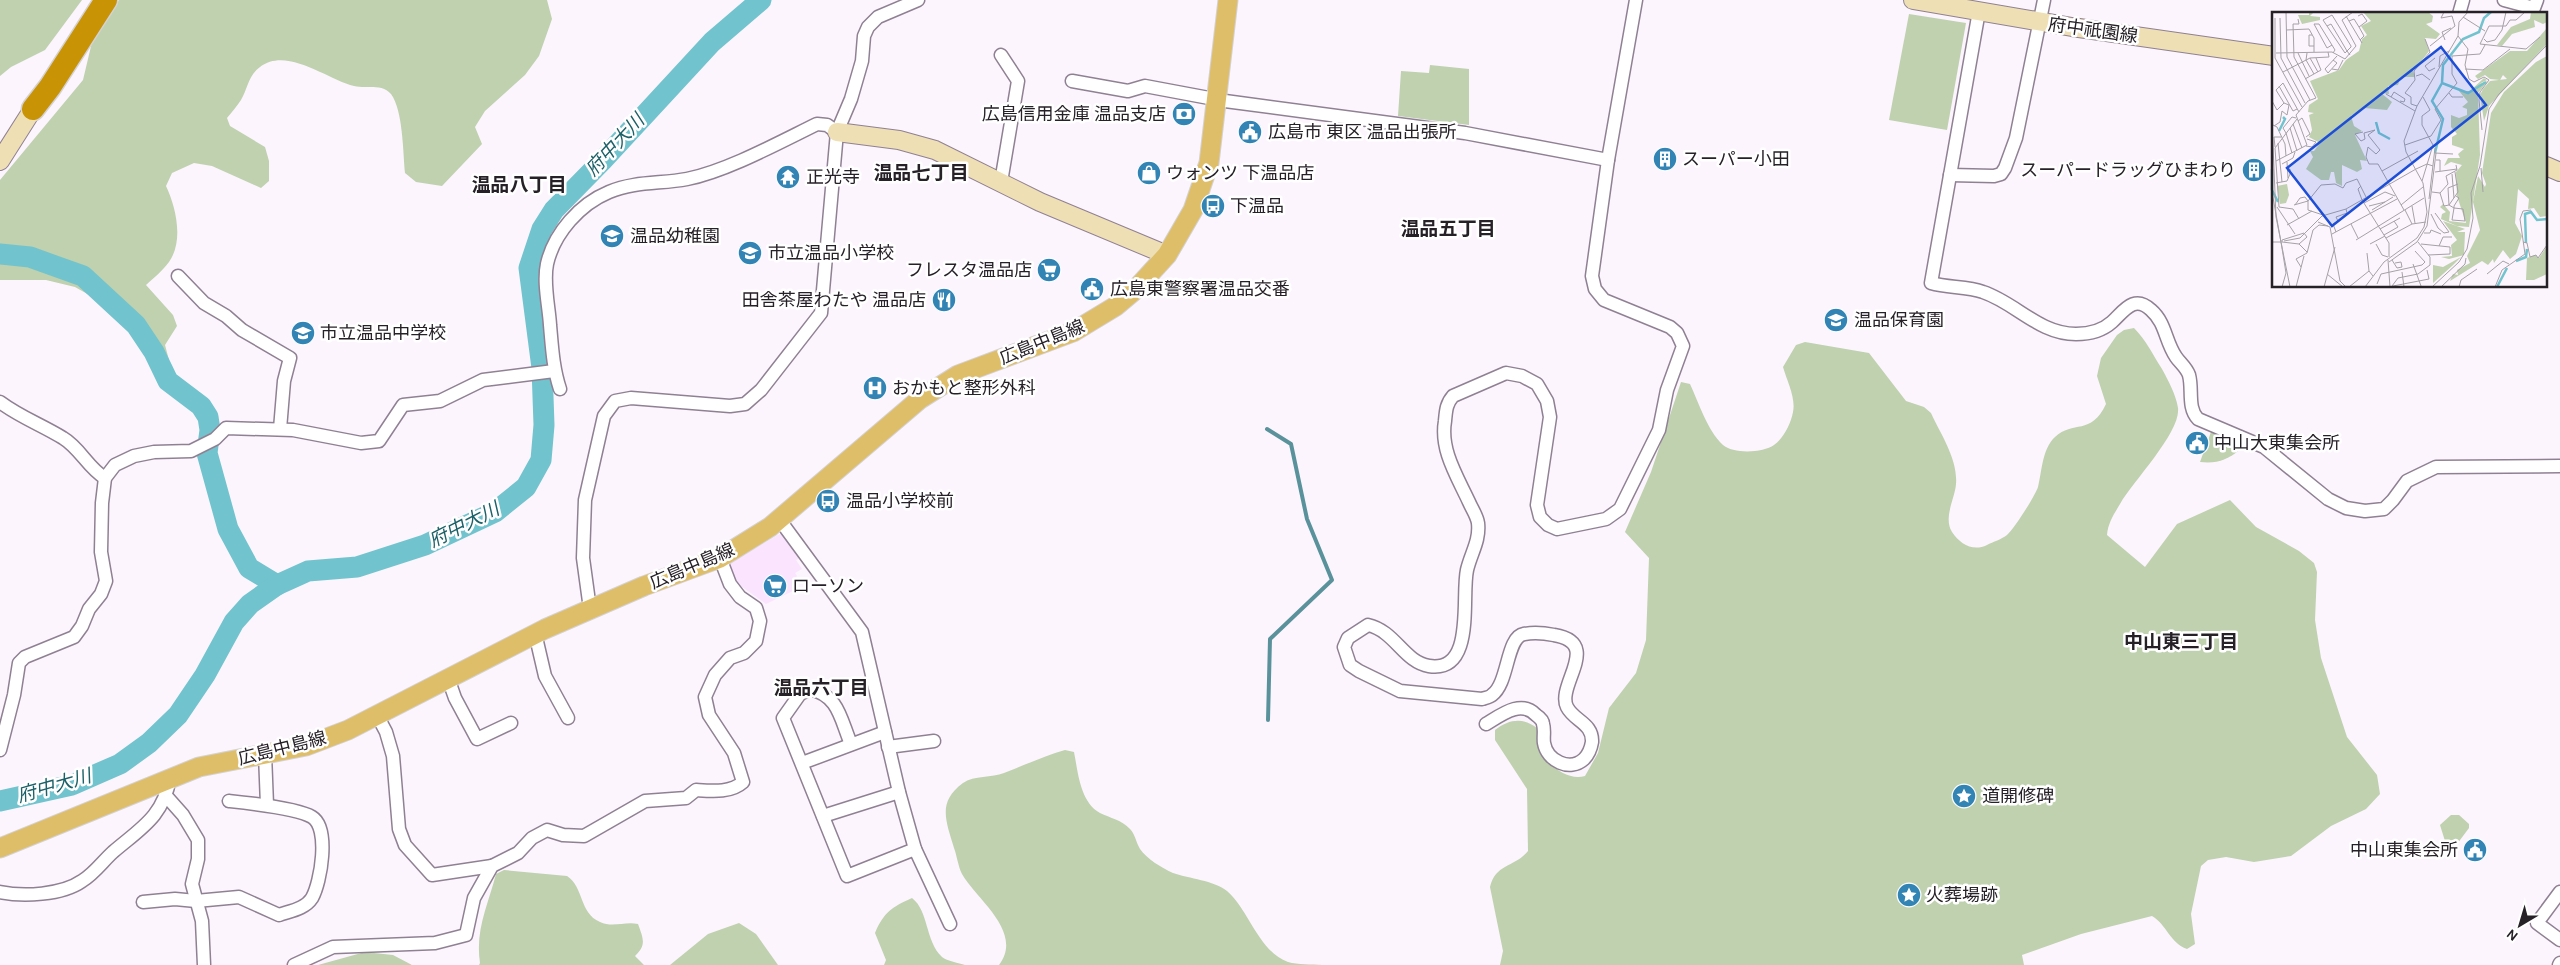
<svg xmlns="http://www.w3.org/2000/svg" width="2560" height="965" font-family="Karla,'Noto Sans JP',sans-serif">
	<rect width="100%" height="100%" fill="#fcf5fd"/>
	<polygon fill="#fae4fe" points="785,531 804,556 796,560 802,569 795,573 797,576 794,579 799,588 766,604 741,586 735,579 729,563"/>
	<g fill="#bfd1ae">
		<polygon points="0,0 82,0 45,50 11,67 0,76"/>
		<path d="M119 0H547L552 19 539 56 525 75 485 111 475 127 482 144 442 186 416 182 405 173C403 152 403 110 391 94 382 83 366 89 354 86 328 80 287 46 260 67 248 76 248 88 241 100 237 106 232 112 227 118L230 126 265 147 269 161V181L261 188 212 166 194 163 172 173 166 186C176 207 184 241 169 262 163 270 154 278 146 285L173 315 177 326 165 345 169 360 161 365 145 350 133 327 98 300 75 287 46 280H0V180L83 80 92 42Z"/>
		<polygon points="1909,14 1966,23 1947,130 1889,120"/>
		<polygon points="1430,65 1469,69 1469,125 1398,116 1401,71 1429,73"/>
		<path d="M2134 328C2146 340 2153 355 2162 369 2168 380 2176 395 2178 408 2181 432 2134 480 2120 504 2114 514 2108 523 2107 535L2145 567 2177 524 2230 500 2256 527 2299 551 2314 563 2317 572 2315 620 2321 658 2347 737 2377 775 2380 794 2366 809 2331 826 2291 856 2254 862 2226 857 2208 860 2201 866 2191 914 2195 944 2187 949C2170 943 2167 925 2152 916L2081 934 2022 955 2024 965H1500L1503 951 1490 887C1496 863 1514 868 1528 851L1527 789 1495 740V730C1509 719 1523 717 1537 728 1538 735 1537 745 1541 751 1549 766 1568 781 1585 776L1598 753 1609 708 1636 673 1646 640 1649 558 1625 532 1651 472 1681 382 1690 384C1699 403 1707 430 1723 445 1733 454 1763 453 1774 445 1784 438 1791 423 1793 412 1796 398 1787 381 1783 367L1796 345 1805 342 1869 353 1906 401 1924 407 1931 413C1941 435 1958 459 1956 484 1955 498 1943 518 1952 532 1960 544 1973 552 1987 545 1993 542 2002 539 2007 535 2014 529 2035 496 2038 487 2042 471 2042 449 2055 437 2073 420 2091 436 2106 404L2097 376 2101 358 2117 335 2124 330Z"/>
		<path d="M2211 432 2239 443V450C2228 460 2216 464 2200 462Z"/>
		<path d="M1065 750 1074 752C1078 772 1080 802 1100 813 1110 818 1122 820 1130 829 1135 834 1136 842 1140 849 1147 859 1162 868 1173 873 1190 879 1213 880 1227 891 1249 910 1259 952 1288 962 1298 965 1311 964 1322 965H999C1024 932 977 900 962 874 958 866 957 856 954 848 946 821 937 802 963 783 974 775 992 778 1004 773 1025 765 1044 756 1065 750Z"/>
		<polygon points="2451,815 2459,815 2469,824 2469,828 2454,848 2445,841 2440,825"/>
		<path d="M504 870 567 876C584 887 579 913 600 922 613 928 625 921 638 924 643 938 647 945 635 956L644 965H479L480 963C475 930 488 905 496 874Z"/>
		<path d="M912 898C929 911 925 941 942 957 947 961 959 963 965 965H884L886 960 875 933C884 912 892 907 912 898Z"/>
		<polygon points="739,923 756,934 778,965 670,965 708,934"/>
		<polygon points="365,952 393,955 412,965 318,965"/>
	</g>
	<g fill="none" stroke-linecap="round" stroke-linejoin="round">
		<polyline stroke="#5a929c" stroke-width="4" points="1267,429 1291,444 1307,519 1332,580 1270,639 1268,720"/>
		<g stroke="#71c3ce" stroke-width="21">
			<polyline points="0,254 30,257 83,276 136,325 154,352 168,381 201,406 208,417 210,430 207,453 228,529 249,568 277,585"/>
			<polyline points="0,801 72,785 120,764 149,743 178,715 205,675 234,622 250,604 277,585 308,571 357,567 425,545 495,512 526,487 541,460 544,425 542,368 529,268 542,229 554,210 603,160 712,42 761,0"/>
		</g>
		<g stroke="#8f8193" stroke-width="15">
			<g id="street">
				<polyline points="2504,0 2534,8 2537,0"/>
				<path d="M1979 11 1931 283C1948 288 1967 286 1983 292 2016 303 2039 334 2076 334 2088 334 2102 331 2112 322 2124 311 2134 294 2151 310 2166 323 2165 341 2176 357 2180 363 2186 367 2189 375 2193 389 2187 408 2198 419L2264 447 2328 499 2346 508 2365 511 2384 509 2393 500 2407 481 2436 467 2560 466"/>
				<polyline points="2459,14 2463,0"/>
				<polyline points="1001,55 1018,81 1001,182"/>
				<polyline points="1072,81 1128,91 1145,86 1225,101 1465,133 1608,160"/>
				<polyline points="1950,175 1994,176 2001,174 2005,168 2016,138 2044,0"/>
				<polyline points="178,276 204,303 226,316 242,330 290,358 284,381 280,429"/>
				<path d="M560 389C553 368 552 347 550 325 549 307 543 283 547 264 554 233 580 204 609 192 635 181 661 184 687 179 727 171 780 142 817 124L827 125 837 132"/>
				<path d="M0 402C20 417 42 425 63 438 80 448 88 468 105 478"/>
				<polyline points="779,519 862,632 899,792 915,849 950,924"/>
				<polyline points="590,609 583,558 585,500 604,416 615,401 631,398 730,406 745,404 761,390 821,313 837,132 851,99 862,61 864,36 868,27 878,17 918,0"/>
				<polyline points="535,633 545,676 568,718"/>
				<polyline points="448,678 455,698 477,739 511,723"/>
				<polyline points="377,715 386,732 393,756 399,829 405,845 432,875 492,866"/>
				<path d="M1486 724C1501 715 1521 699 1536 715 1539 717 1543 721 1543 724 1545 730 1543 737 1544 743 1547 761 1570 772 1584 759 1589 754 1591 748 1592 742 1593 723 1574 721 1567 707 1556 685 1603 643 1554 635 1544 633 1535 632 1524 634 1506 637 1509 683 1492 695 1490 697 1485 698 1482 699L1400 691 1359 671 1350 665 1344 647 1348 638 1368 625C1395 631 1404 662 1429 666 1476 673 1461 597 1467 570 1471 553 1480 541 1478 523 1477 516 1472 509 1469 502 1457 476 1440 450 1445 421 1446 411 1446 404 1453 396L1506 373 1522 376 1537 384 1547 401 1550 417 1537 505 1540 517 1548 525 1557 529 1606 519 1620 509 1659 430 1667 390 1683 346 1677 333 1670 327 1604 300 1595 289 1592 276 1608 160 1636 0"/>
				<path d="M851 744C840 718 839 696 810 689L800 694 783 718 847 876 915 849"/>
				<polyline points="888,747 934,741"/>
				<polyline points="0,750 14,695 19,663 25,657 74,637 82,626 89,609 101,594 106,581 101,552 102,503 105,478 115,465 134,456 154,452 191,451 215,439 226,428 293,430 361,443 379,441 403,405 440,401 483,380 554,371"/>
				<polyline points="265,754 267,805"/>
				<polyline points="802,763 885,732"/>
				<polyline points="167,797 183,815 198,840 198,859 192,884 202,921 204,965"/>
				<polyline points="823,816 899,792"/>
				<path d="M0 892C23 897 62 895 82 881 94 874 103 861 113 852 141 828 163 817 170 778"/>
				<polyline points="2560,892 2537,923 2560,940"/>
				<path d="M143 902 175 899 196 901 239 897 279 915C290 911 305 909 312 898 321 882 330 828 312 817 297 808 248 803 229 801"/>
				<path d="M294 965 333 947 435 943 466 935 474 898 492 866 518 853 532 838 547 830 563 835 584 836 645 801 686 798 696 790C712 791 731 793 743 782L734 753 709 715 705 697 715 675 730 658 744 653 756 641 760 621 756 608 740 597 730 584 720 558"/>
				<polyline points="2559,965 2560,963"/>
			</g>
		</g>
		<g stroke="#8f8193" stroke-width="20">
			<g id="secondary">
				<polyline points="1913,0 2072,27 2274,56"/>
				<polyline points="837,132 899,140 935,150 1040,202 1167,255"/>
				<polyline points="0,161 33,109"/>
				<polyline points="2546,166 2560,172"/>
			</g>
		</g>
		<g stroke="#d4d2d4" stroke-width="21">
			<polyline id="primary" points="0,848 199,767 306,746 348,730 545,629 644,586 720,558 770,527 920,399 958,375 1073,332 1116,306 1135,290 1167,255 1193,210 1209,163 1228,0"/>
		</g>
		<g stroke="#d4d2d4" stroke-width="25">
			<polyline id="highway" points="33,109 50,87 106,0"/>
		</g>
		<use href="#street" stroke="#fff" stroke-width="12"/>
		<use href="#secondary" stroke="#eedfb4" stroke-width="18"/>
		<use href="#primary" stroke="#debe69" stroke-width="19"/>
		<use href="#highway" stroke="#c89305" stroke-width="22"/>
	</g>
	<defs>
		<g id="bank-disc" transform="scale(1.25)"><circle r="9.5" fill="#3184b4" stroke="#fff"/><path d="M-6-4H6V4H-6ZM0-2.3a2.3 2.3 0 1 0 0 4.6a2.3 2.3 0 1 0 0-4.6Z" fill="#fff"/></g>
		<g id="civic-disc" transform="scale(1.25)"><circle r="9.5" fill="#3184b4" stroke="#fff"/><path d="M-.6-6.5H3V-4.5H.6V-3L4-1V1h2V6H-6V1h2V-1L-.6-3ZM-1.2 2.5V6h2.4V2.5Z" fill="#fff"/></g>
		<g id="building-disc" transform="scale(1.25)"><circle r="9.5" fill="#3184b4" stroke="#fff"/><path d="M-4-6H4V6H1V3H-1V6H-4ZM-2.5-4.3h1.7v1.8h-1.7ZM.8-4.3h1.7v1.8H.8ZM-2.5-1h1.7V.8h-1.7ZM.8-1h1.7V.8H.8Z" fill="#fff"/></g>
		<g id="shop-disc" transform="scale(1.25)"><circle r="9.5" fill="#3184b4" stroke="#fff"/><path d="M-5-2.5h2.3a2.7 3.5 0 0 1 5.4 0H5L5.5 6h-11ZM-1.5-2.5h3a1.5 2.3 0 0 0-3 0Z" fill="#fff"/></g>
		<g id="temple-disc" transform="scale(1.25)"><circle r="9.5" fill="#3184b4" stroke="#fff"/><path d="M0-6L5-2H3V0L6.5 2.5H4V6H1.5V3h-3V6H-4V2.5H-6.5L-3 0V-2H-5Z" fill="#fff"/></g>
		<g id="bus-disc" transform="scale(1.25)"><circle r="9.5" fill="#3184b4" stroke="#fff"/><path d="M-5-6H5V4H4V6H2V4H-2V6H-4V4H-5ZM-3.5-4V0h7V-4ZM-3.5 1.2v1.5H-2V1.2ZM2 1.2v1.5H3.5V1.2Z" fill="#fff"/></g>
		<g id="school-disc" transform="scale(1.25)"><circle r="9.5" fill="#3184b4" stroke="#fff"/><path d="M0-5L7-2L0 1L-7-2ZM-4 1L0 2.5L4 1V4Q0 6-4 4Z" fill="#fff"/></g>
		<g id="supermarket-disc" transform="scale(1.25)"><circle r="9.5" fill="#3184b4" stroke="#fff"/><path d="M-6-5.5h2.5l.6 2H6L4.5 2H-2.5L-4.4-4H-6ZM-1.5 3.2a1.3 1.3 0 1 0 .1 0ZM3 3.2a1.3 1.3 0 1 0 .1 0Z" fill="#fff"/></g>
		<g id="restaurant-disc" transform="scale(1.25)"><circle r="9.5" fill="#3184b4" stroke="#fff"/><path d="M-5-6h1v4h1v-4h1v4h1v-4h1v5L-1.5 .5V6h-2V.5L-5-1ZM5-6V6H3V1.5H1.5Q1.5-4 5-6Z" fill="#fff"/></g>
		<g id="hospital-disc" transform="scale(1.25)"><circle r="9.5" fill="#3184b4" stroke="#fff"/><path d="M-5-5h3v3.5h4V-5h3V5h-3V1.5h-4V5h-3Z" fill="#fff"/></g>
		<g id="sight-disc" transform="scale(1.25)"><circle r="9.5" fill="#3184b4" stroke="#fff"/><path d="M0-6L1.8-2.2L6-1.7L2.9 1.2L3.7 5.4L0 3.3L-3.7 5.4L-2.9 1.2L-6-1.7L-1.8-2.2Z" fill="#fff"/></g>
	</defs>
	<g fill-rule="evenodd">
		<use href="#bank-disc" x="1184" y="114"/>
		<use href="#civic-disc" x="1250" y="132"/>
		<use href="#building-disc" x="1665" y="159"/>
		<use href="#building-disc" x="2254" y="170"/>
		<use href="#shop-disc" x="1149" y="173"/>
		<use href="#temple-disc" x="788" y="177"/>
		<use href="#bus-disc" x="1213" y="206"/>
		<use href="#school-disc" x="612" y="236"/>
		<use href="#school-disc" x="750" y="253"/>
		<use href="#supermarket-disc" x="1049" y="270"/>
		<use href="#civic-disc" x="1092" y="289"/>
		<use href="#restaurant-disc" x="944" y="300"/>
		<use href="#school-disc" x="1836" y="320"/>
		<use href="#school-disc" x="303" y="333"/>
		<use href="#hospital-disc" x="875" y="388"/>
		<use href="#civic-disc" x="2197" y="443"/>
		<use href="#bus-disc" x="828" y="501"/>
		<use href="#supermarket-disc" x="775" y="586"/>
		<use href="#sight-disc" x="1964" y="796"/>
		<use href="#civic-disc" x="2475" y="850"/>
		<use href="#sight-disc" x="1909" y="895"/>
	</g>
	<g text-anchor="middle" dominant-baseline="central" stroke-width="5" stroke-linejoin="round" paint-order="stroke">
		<g font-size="18" fill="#262027" stroke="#fff">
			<text transform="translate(2093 30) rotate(8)">府中祇園線</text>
			<text transform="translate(1042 342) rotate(-22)">広島中島線</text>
			<text transform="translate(692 566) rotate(-23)">広島中島線</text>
			<text transform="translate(282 748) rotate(-14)">広島中島線</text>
		</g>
		<g font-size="18" fill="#262027" stroke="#fff" text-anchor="start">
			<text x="1166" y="114" text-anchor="end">広島信用金庫 温品支店</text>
			<text x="1268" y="132">広島市 東区 温品出張所</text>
			<text x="1682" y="159">スーパー小田</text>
			<text x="2236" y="170" text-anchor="end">スーパードラッグひまわり</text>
			<text x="1166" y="173">ウォンツ 下温品店</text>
			<text x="806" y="177">正光寺</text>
			<text x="1230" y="206">下温品</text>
			<text x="630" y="236">温品幼稚園</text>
			<text x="768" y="253">市立温品小学校</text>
			<text x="1032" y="270" text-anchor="end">フレスタ温品店</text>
			<text x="1110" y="289">広島東警察署温品交番</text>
			<text x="926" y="300" text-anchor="end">田舎茶屋わたや 温品店</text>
			<text x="1854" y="320">温品保育園</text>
			<text x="320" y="333">市立温品中学校</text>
			<text x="892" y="388">おかもと整形外科</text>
			<text x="2214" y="443">中山大東集会所</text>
			<text x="846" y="501">温品小学校前</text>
			<text x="792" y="586">ローソン</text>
			<text x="1982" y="796">道開修碑</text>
			<text x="2458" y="850" text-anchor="end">中山東集会所</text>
			<text x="1926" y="895">火葬場跡</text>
		</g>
		<g font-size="19" font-style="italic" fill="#1c6068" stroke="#fff">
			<text transform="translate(615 145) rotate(-47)">府中大川</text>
			<text transform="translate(464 525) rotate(-27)">府中大川</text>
			<text transform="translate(54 786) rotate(-16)">府中大川</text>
		</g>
		<g font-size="19" font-weight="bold" fill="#262027" stroke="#fff">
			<text x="921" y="173">温品七丁目</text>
			<text x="519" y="185">温品八丁目</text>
			<text x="1448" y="229">温品五丁目</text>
			<text x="2181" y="642">中山東三丁目</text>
			<text x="821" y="688">温品六丁目</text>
		</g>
	</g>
	<g transform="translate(2272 12)">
		<rect width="275" height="275" fill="#fcf5fd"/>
		<path d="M37 0H42L38 4 48 5V8L30 12 26 3H37ZM91 0H156L161 4 160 10 154 12 168 22 164 27 153 26 157 39 146 54 140 56 143 65H129L126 73 116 74 117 82 109 81 120 90 115 98 92 96 79 104 82 114 90 119 83 123 95 149 88 148 90 157 85 160 70 153V174L64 171 62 160H59L57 168H49L34 157 41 145 38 139H42L48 131 37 125 40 118 37 103 42 101 36 100 37 93 46 87 38 69 67 58 74 48 87 39 90 27 95 23 89 14 99 9ZM259 0H275V10L271 12 262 8 263 15 240 22 230 34 225 33 239 15 258 7ZM275 16V32L217 94 212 109 208 83 211 77 218 69 235 67 231 63 228 68 218 67 213 63 206 67 203 64 238 39H255ZM275 44V204L268 205 262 196 256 197 257 187 246 177 243 211 250 224 244 242 238 247 231 238 222 251 221 247 216 253 210 249 178 269 181 262 186 263 185 258 198 251 195 244 208 218 201 190 206 164 213 175 214 172 210 161 219 101 232 80 264 50ZM212 66 215 68 207 72 216 69 206 81 208 143 197 215 185 214 169 207 170 202 174 200 168 195 171 192 178 200 177 209 194 211 185 184 184 160 190 153 179 150 172 154 176 146H188L186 142 192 137 180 133V125L185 122 179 115V103L187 106 195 103V97L190 95 196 90 187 79H198ZM15 172 17 183 14 191 8 192 5 174ZM171 209 193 217 185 220H193L192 243 177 247 169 245 180 244 179 233 185 228ZM275 234V262L262 268H254L255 246 263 243 267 246ZM189 245 180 254 161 271V253L171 255Z" fill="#bfd1ae"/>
		<path fill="none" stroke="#71c3ce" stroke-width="2.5" d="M170 71 196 81 214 70M104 110 107 121 118 127M7 119 13 107 11 105M163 141 171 107 160 89 170 71 171 53 191 27 207 20 212 6 219 0M0 157V178L6 190M254 231 253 202 259 200 265 208 275 207M244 249 254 245 255 237M225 275 235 256"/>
		<path fill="none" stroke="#a6a0a7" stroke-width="1" d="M14 0 15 45 38 88M172 0 169 6 180 4 183 14M253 0 244 8H238L234 14H217L208 32 254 37 268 25M74 4 90 31M86 4 90 2 95 9 87 15M191 5 213 19M3 6V46L30 95M8 6 9 46 33 91M77 9 82 7 87 15 92 24 88 28M55 14 73 41 79 35V34L60 3 51 8 55 14 59 12 68 27 75 39 78 43M14 18 37 17 42 26V40M40 23H37V34H42M186 24 196 37 193 53 197 67 202 70 212 65 217 68 208 80 207 88M212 27 215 30 223 28 230 18 234 0M173 28 170 20 179 16M60 33 55 36 42 12H47L63 38 61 41M158 34 183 14M4 41 60 40 73 47 84 34 70 8 81 0M26 41 37 64M35 41 34 48 42 62M38 46 46 60M61 48 65 51 56 61 53 57 65 44M167 55 168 44 177 39M163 56 157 59 153 54 163 46M60 57 66 58 71 48M193 57 211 58 238 37M11 60 38 46 57 45 56 40M144 64 150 62 158 68M33 67 49 58 44 46M7 74 21 99 25 97M177 81 180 85H191M114 82 143 99M119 85 122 80 133 87 132 90 128 89M207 88 210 118M0 89 5 98 12 91 17 93 15 103 10 99 8 110 2 114M12 91 4 78 11 71 27 100M145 94 139 92V85L133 81 143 68 142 59 158 40 153 27M163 97 185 71 180 62V44L208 42 213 33M25 107 3 136 7 195 21 197 27 207M0 109 4 205 18 275M26 109 30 106 38 122 34 125M21 112 30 136M1 113 5 115 13 132 14 144M18 116 25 139M91 120 83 122 89 129 93 127 92 121 103 118 96 123 108 138 104 142 96 135 94 145 97 152H106L132 198M14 121 11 116 20 105 24 106M14 121 20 141M6 131 10 170M133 133 159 124 169 108 163 97M34 134 40 135 44 130 35 127M3 135 2 125H9M163 141 181 142M164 148H168V159M4 149 35 133 24 103 36 89 44 86 22 45 21 12H27L26 7M15 150 16 166M10 152 21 146 23 140M209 156 211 180M144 157 155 152 161 154M110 159 146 139M163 160 185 157M180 162 182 186M150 169 161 133 150 113V104L158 98 151 85M4 171 15 169 18 162V157H15M89 174 86 177 90 188 117 231V245M0 180 9 230H0M160 180 168 181 172 194 177 193 186 180 183 160M168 181 176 172 174 164 185 158 184 153M184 184 187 186 182 194V196L180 208 193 209 191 197 182 196 177 193 176 176 186 172M157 187 163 136M92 191 113 180 123 184M22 193 36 189V198L51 203M23 193 28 186 33 185 36 189 49 173 63 172 71 176 74 171 85 167 94 185M129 193 151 175M97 194 113 190M140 194 143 211M5 195 23 222M100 198 121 185M133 198 140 212M159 202 166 216 172 221 177 220 163 201M46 210 58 215 68 269 74 275M79 212 86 226M15 213 40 199M108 217 128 206M64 220 61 212 66 209 64 205 75 201 74 197M152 221H158L159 218 169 222M60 222 125 187M112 223 126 215 122 209M114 226 140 212 154 210M84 228 152 186M12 229 28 226 50 204 74 197 144 157M9 230 14 261 10 275M251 230 255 231 258 245 264 243 266 246 275 233M27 232 10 230V228L32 221 35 225 27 232 35 240M98 232 113 224M104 232 110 243 116 245M149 232 178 235V242L156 243M167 234 171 225H180M95 241 97 259 101 264M116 248 118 275M120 248 125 256 130 255 129 250 123 251M117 250 145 230 155 214 164 141M141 252 149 274M29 255 24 247 35 241 41 218 47 213 56 214M130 260 132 275M55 262 71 275M215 262 231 249 237 252M105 272 109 262 150 253 153 250 143 239M120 274 126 266 146 262 158 253V245L146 230M121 274 157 267 155 258M24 275 32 244M52 275 63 235M77 275 97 259M93 275 112 250 145 226 152 215 155 200 151 171 134 140 132 129 145 94 186 24 187 10 196 0M160 275 187 250 195 237 201 206 199 181 208 154 217 97 227 82 275 33M169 275 193 252 194 246M187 275 189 268 205 257M223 275 230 258 253 242 248 207 251 199 259 198"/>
		<path fill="#1d4ed8" fill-opacity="0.15" stroke="#1d4ed8" stroke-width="2.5" d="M169 35 214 93 60 214 15 156Z"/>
		<rect width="275" height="275" fill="none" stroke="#262027" stroke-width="2.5"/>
	</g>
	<g transform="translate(2520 925) rotate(218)" stroke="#ffffff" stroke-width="4" paint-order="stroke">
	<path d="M0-4L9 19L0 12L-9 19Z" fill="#262027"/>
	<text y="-8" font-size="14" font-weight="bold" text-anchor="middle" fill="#262027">N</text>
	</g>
</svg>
